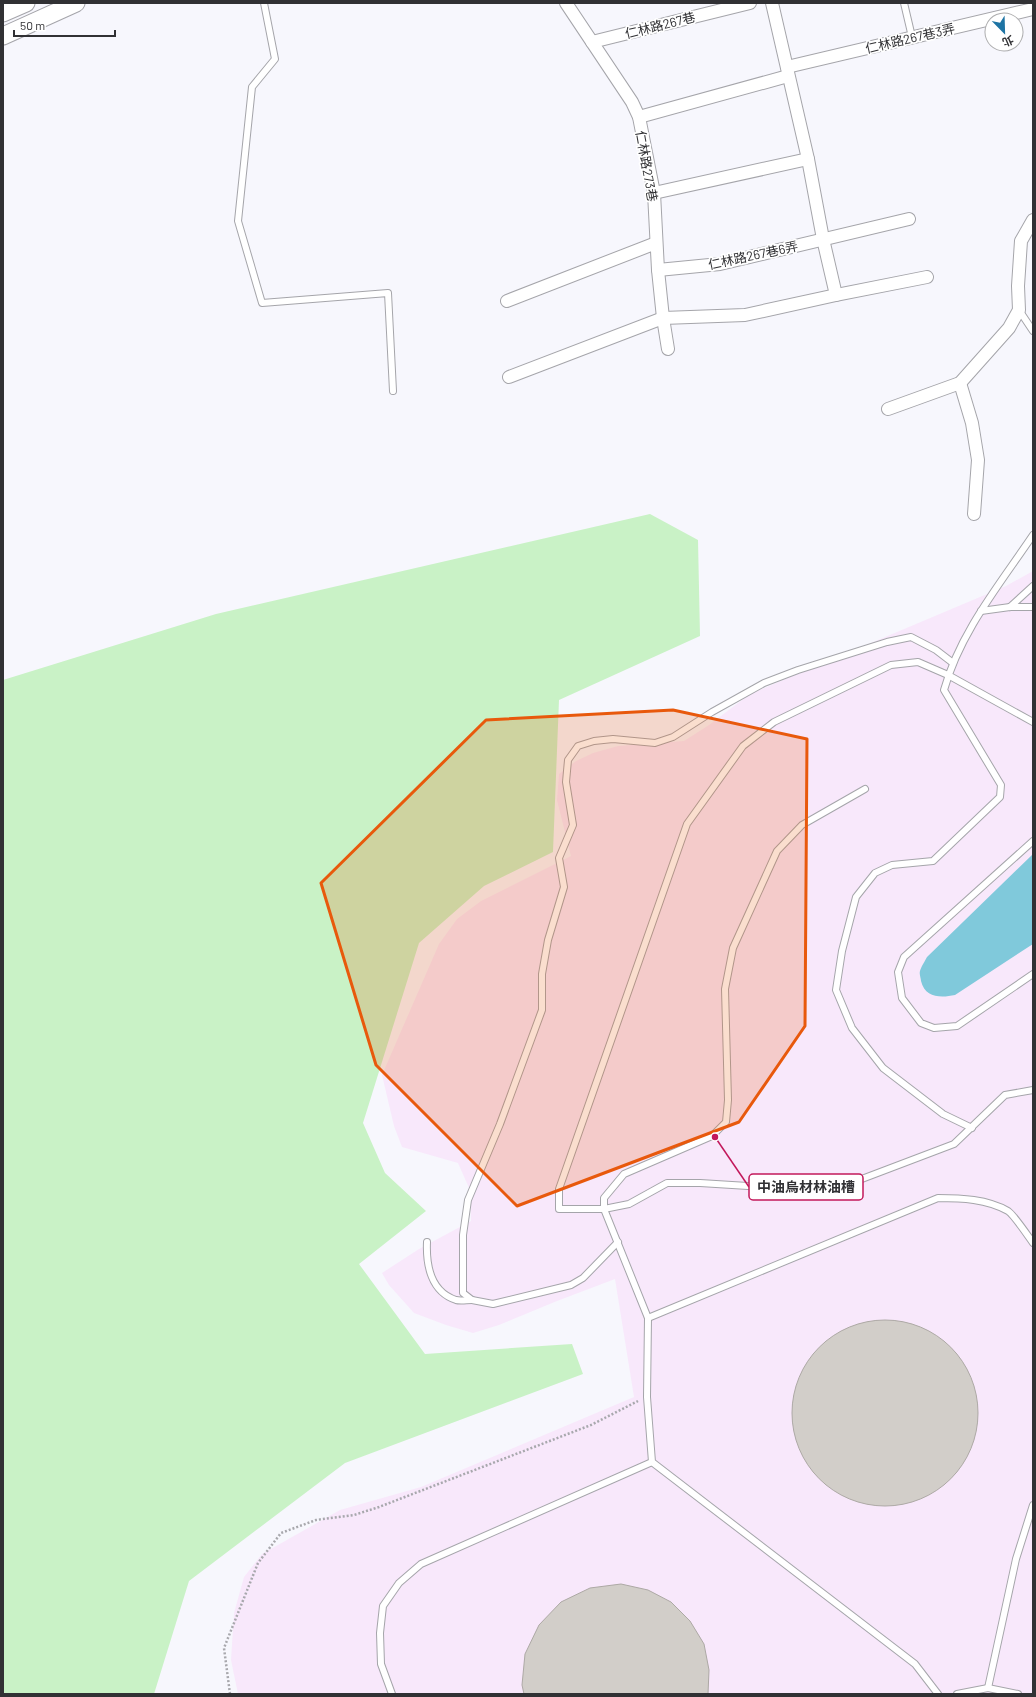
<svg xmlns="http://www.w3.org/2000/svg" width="1036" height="1697" font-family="Barlow,'Noto Sans TC',sans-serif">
	<rect width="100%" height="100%" fill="#f7f7fd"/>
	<polygon fill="#f8e8fb" points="1033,571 1033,1694 238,1694 231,1660 234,1613 244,1577 262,1554 340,1510 421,1487 634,1397 615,1279 557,1301 499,1325 473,1333 446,1325 414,1313 389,1285 382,1273 419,1249 471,1221 470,1190 458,1163 402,1147 394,1126 382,1075 439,944 457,919 481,901 571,856 557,800 559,774 576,761 593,753 618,746 684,741 709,725 750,694 1006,586"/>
	<polygon fill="#c9f2c6" points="650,514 698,540 700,636 559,700 553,852 484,886 419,943 363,1123 385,1173 426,1211 359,1264 425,1354 572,1344 583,1374 345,1463 189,1581 154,1694 3,1694 3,680 216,614"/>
	<path fill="#80c9db" d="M1033 854V944L955 995C941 998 925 998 921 981 921 978 919 974 920 971 921 967 925 961 927 957Z"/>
	<g fill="#d2cec9" stroke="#ada9a5">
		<circle cx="885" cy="1413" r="93"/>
		<polygon points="621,1584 648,1590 671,1602 690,1621 704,1644 709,1670 708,1694 524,1694 522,1685 525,1654 539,1625 561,1602 590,1588"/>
	</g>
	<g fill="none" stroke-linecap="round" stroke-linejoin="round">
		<g stroke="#a5a5aa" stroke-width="8">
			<g id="service">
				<polyline points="264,3 275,59 252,87 238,221 262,303 388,293 393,391"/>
				<polyline points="904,3 912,37"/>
				<polyline points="1019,310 1033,331"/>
				<polyline points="1010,607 1033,586"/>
				<polyline points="981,611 1010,607 1033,607"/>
				<polyline points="1033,722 948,675 918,662 891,665 774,722 743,746 687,824 559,1189 559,1209 604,1209 629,1204 667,1183 700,1183 796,1189 838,1188 954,1144 1005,1095 1033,1090"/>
				<polyline points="865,789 802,825 777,851 733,948 725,989 728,1100 726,1122 712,1136 624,1174 604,1198 604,1209 648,1318 647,1397 652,1462 915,1664 938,1694"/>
				<polyline points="1033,841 904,957 898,972 902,998 921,1023 934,1028 957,1026 1033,974"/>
				<path d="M972 1128 943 1114 883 1068 852 1028 836 990 842 951 856 897 875 873 892 865 933 861 1000 797 1001 785 944 690C960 632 1000 584 1033 535"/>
				<path d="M427 1242C426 1265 431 1292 456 1300 460 1301 467 1300 472 1300"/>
				<polyline points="618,1242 583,1278 571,1285 493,1304 472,1300 463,1293 463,1235 468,1200 500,1124 542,1010 542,974 548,940 564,887 559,858 573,825 566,782 568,760 578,746 594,741 613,739 655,743 673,737 712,712 764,683 798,670 887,642 911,637 936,650 953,663"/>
				<path d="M648 1318 938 1198C961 1198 987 1199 1008 1211 1014 1215 1028 1236 1033 1243"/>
				<polyline points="988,1688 1016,1559 1033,1505"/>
				<polyline points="392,1694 381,1664 380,1633 383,1606 399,1583 421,1564 652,1462"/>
				<polyline points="957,1694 988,1688 1018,1694"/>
			</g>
		</g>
		<g stroke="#a5a5aa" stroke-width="14">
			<g id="minor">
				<polyline points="566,3 632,102 639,117 654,193 658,270 663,318 668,349"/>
				<polyline points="772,3 808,159 823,239 836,295"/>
				<polyline points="592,42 750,3"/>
				<polyline points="787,67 1033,9"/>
				<polyline points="639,117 788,76"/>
				<polyline points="654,193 808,159"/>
				<polyline points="658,270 720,264 909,219"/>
				<polyline points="507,301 656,243"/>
				<polyline points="509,377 663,318 745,315 836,295 927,277"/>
				<polyline points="960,383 972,423 978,460 974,514"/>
				<polyline points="888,409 960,383 1009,328 1019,310 1018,286 1021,241 1033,220"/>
			</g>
		</g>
		<g stroke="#a5a5aa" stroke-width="19">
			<g id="secondary">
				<polyline points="3,13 26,3"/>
				<polyline points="3,36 76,3"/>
			</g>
		</g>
		<polyline stroke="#a8a8ad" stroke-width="2.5" stroke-dasharray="2 2" stroke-linecap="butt" points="230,1694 224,1648 258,1563 281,1533 316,1520 354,1515 379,1507 591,1425 638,1401"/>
		<use href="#service" stroke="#fff" stroke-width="6"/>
		<use href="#minor" stroke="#fff" stroke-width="12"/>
		<use href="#secondary" stroke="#fff" stroke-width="17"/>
	</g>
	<path fill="#e8590c" fill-opacity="0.2" stroke="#e8590c" stroke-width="3" stroke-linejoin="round" d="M673 710 807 739 805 1026 739 1122 517 1206 376 1065 321 883 486 720Z"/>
	<g text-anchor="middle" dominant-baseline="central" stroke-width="3.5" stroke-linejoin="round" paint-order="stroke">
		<g font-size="13" fill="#313134" stroke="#fff">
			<text transform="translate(660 25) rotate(-14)">仁林路267巷</text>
			<text transform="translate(910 38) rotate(-13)">仁林路267巷3弄</text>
			<text transform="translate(647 166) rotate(80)">仁林路273巷</text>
			<text transform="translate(753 255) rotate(-12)">仁林路267巷6弄</text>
		</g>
	</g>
	<path fill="none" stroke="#c2185b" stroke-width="1.5" d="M715 1137L749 1187"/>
	<circle fill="#c2185b" stroke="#fff" stroke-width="1.5" cx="715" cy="1137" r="4"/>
	<rect fill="#fff" stroke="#c2185b" stroke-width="1.5" x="749" y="1174" width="114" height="26" rx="4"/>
	<g font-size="14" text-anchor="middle" font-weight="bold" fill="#313134">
		<text x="806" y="1192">中油烏材林油槽</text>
	</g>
	<rect width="1036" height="1697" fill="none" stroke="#313134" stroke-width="8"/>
	<g transform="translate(1004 32) rotate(157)"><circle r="19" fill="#ffffff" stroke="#adadae"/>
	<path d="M0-3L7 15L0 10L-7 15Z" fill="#1e74a4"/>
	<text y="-6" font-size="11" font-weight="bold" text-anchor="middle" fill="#313134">北</text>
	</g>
	<path d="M14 30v6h101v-6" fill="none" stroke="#313134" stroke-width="2"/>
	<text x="20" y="30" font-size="12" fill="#313134" stroke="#ffffff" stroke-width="3" paint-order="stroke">50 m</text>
</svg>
